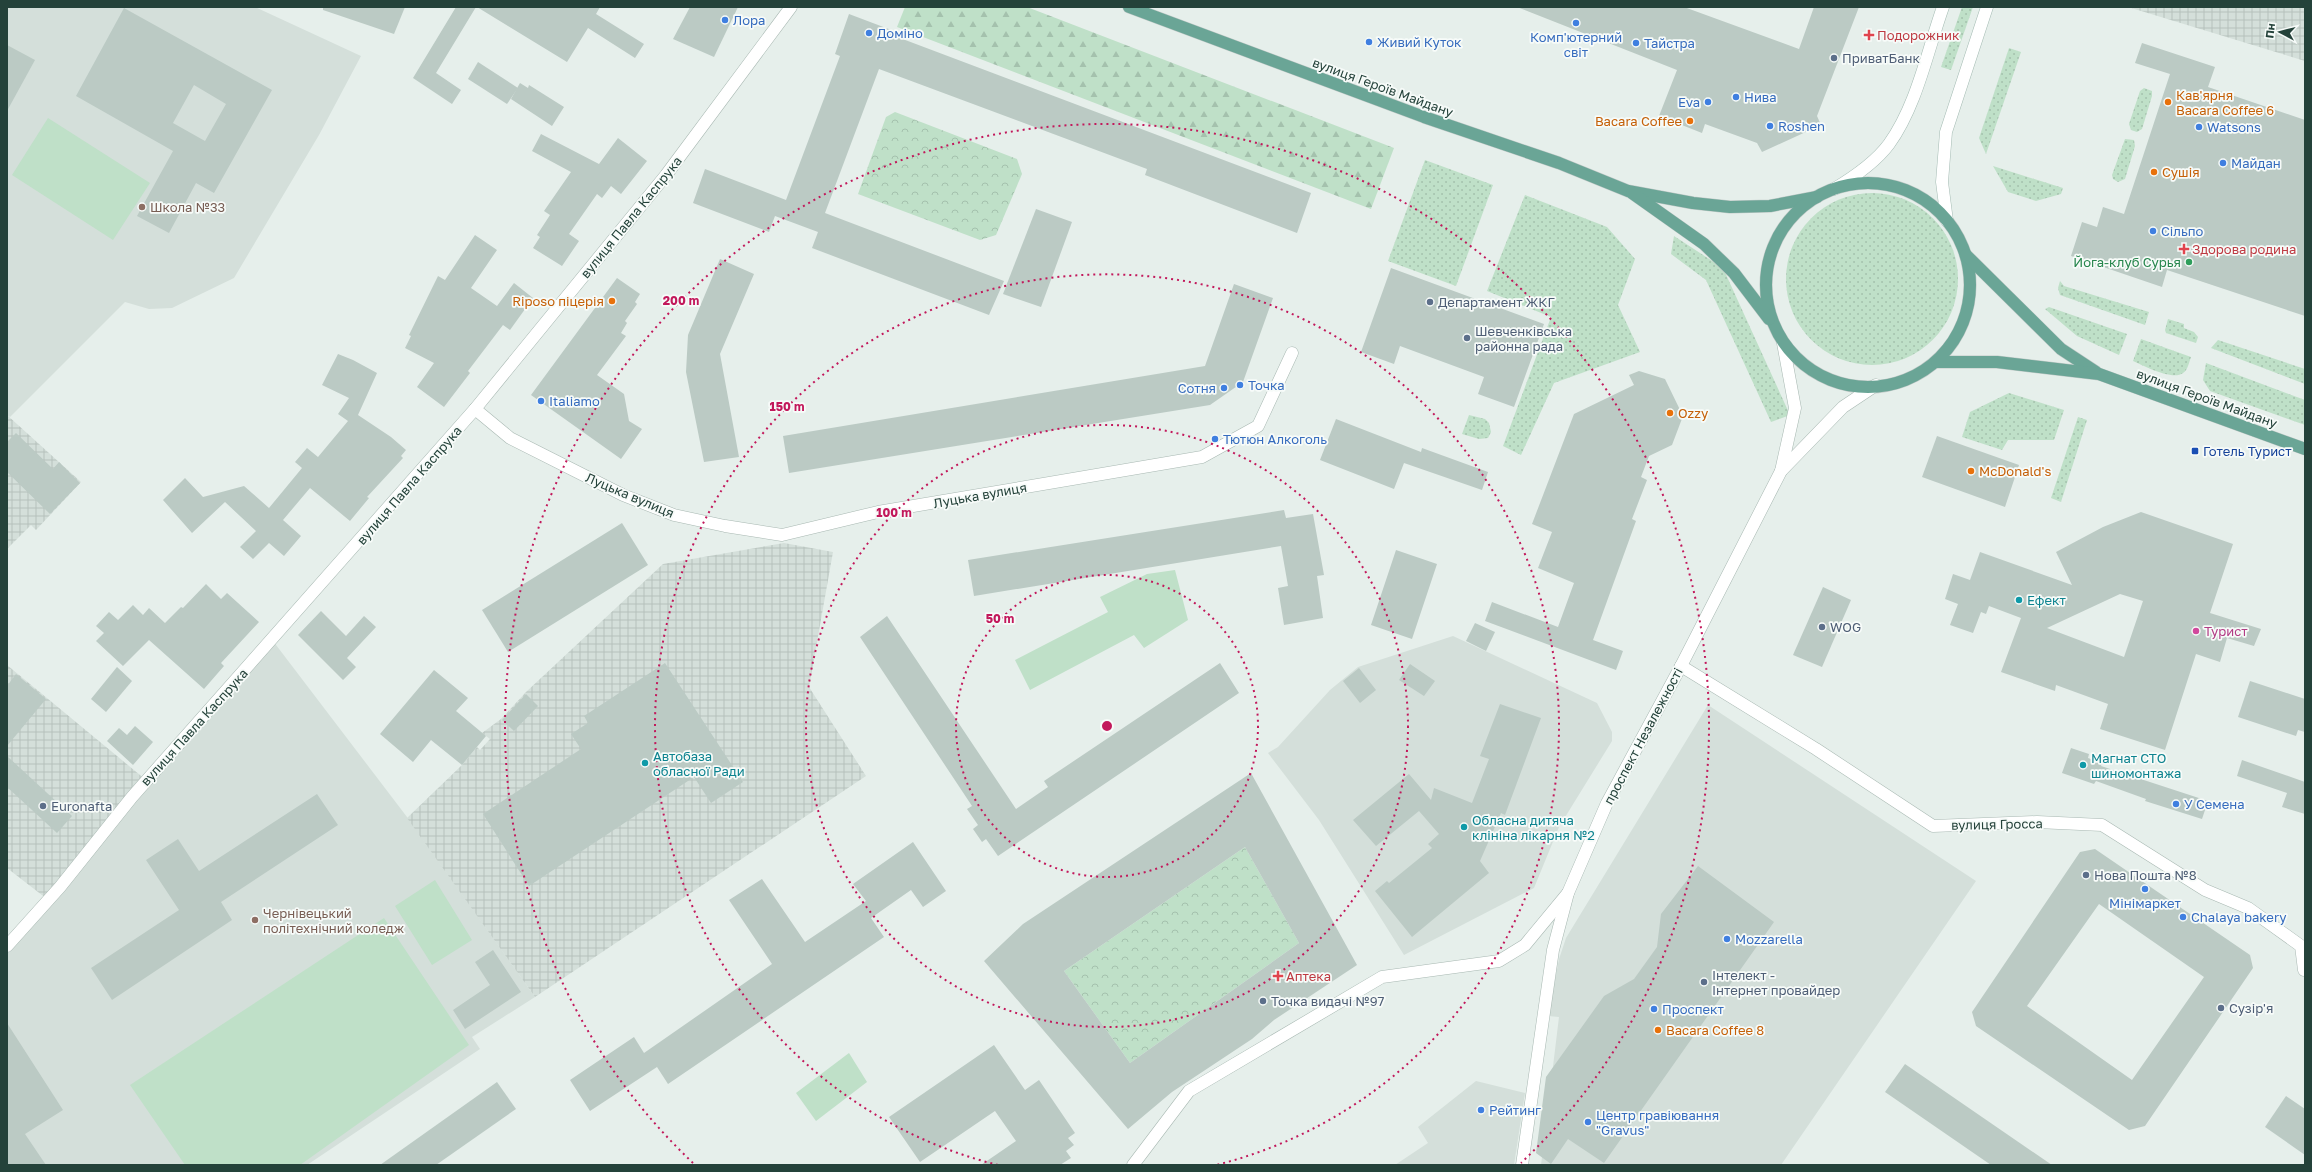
<svg xmlns="http://www.w3.org/2000/svg" width="2312" height="1172" font-family="'Golos Text',sans-serif">
	<defs>
		<pattern id="industrial-grid" width="8" height="8" patternUnits="userSpaceOnUse"><rect width="8" height="8" fill="#d4dfda"/><path d="M0 4h8M4 0v8" fill="none" stroke="#b6c1bc"/></pattern>
		<pattern id="grass-dots" width="8" height="8" patternUnits="userSpaceOnUse"><rect width="8" height="8" fill="#bfe0c8"/><path d="M2 2h.1M6 6h.1" fill="none" stroke="#a4c1ad" stroke-width="1.8" stroke-linecap="round"/></pattern>
		<pattern id="forest-firs" width="22" height="20" patternUnits="userSpaceOnUse"><rect width="22" height="20" fill="#bfe0c8"/><path d="M5 1l3.5 6h-7zM16 11l3.5 6h-7z" fill="#a4c1ad"/></pattern>
		<pattern id="park-crowns" width="20" height="18" patternUnits="userSpaceOnUse"><rect width="20" height="18" fill="#bfe0c8"/><path d="M2 6a3 3 0 1 1 6 0M12 15a3 3 0 1 1 6 0" fill="none" stroke="#a4c1ad"/></pattern>
	</defs>
	<rect width="100%" height="100%" fill="#e6efeb"/>
	<g fill="#d4dfda">
		<polygon points="7,7 255,7 361,56 319,135 234,278 172,308 149,309 125,302 10,417 7,415"/>
		<polygon points="1453,636 1597,703 1612,732 1612,741 1559,827 1534,888 1404,955 1319,820 1268,753 1278,747 1330,690 1358,667"/>
		<polygon points="273,641 407,817 535,997 472,1037 480,1049 307,1165 7,1165 7,944"/>
		<polygon points="1708,705 1976,881 1781,1165 1541,1165 1559,1017 1548,1016 1559,959 1566,938"/>
		<polygon points="1476,1081 1525,1093 1514,1165 1395,1165 1428,1143 1418,1127"/>
	</g>
	<g fill="url(#industrial-grid)">
		<polygon points="2128,7 2305,7 2305,61"/>
		<polygon points="7,415 81,482 36,530 31,525 7,549"/>
		<polygon points="784,543 833,552 809,687 866,776 535,997 407,818 462,765 477,747 480,750 490,739 482,733 501,719 526,692 663,564"/>
		<polygon points="7,665 146,780 47,899 7,868"/>
	</g>
	<g fill="url(#grass-dots)">
		<polygon points="1962,7 1973,7 1951,70 1941,67"/>
		<polygon points="2009,48 2021,52 1986,154 1979,138"/>
		<polygon points="2144,88 2152,91 2152,96 2142,129 2137,132 2131,130 2129,124 2140,91"/>
		<polygon points="2125,139 2134,140 2135,146 2125,179 2118,182 2113,179 2112,175"/>
		<polygon points="1425,160 1493,185 1456,286 1388,261"/>
		<polygon points="1993,166 2063,188 2061,194 2036,201 2008,192"/>
		<circle cx="1872" cy="279" r="86"/>
		<polygon points="1525,195 1607,227 1635,259 1618,305 1640,352 1554,383 1521,455 1503,446 1551,317 1487,291"/>
		<polygon points="1674,236 1723,268 1790,415 1771,422 1706,280 1671,254"/>
		<polygon points="2060,281 2064,286 2149,312 2145,325 2060,295 2058,288"/>
		<polygon points="2049,307 2127,334 2119,355 2077,336 2045,309"/>
		<polygon points="2168,319 2184,324 2184,328 2194,332 2198,337 2196,343 2166,333 2165,330"/>
		<path d="M2141 339 2191 357C2189 362 2188 370 2183 373 2173 381 2144 366 2133 361Z"/>
		<polygon points="2218,340 2305,369 2305,384 2211,348"/>
		<polygon points="2206,363 2305,400 2305,425 2210,391 2203,380"/>
		<polygon points="2009,393 2064,410 2054,440 2008,440 2002,450 1962,437 1970,412"/>
		<polygon points="1469,415 1485,419 1489,423 1491,432 1488,438 1479,439 1462,434"/>
		<polygon points="2078,417 2087,420 2061,502 2051,498"/>
	</g>
	<polygon fill="url(#forest-firs)" points="905,7 1027,7 1394,148 1371,209 897,27"/>
	<g fill="url(#park-crowns)">
		<polygon points="895,112 1017,159 1022,174 996,235 980,240 858,194 886,117"/>
		<polygon points="1245,847 1299,943 1130,1063 1064,971"/>
	</g>
	<g fill="#bfe0c8">
		<polygon points="48,118 150,183 113,240 12,175"/>
		<polygon points="1175,570 1188,620 1144,648 1134,635 1030,690 1015,660 1108,612 1100,597 1147,574"/>
		<polygon points="435,880 472,940 432,965 395,906"/>
		<polygon points="384,918 469,1045 300,1165 185,1165 130,1085"/>
		<polygon points="849,1053 867,1082 816,1121 796,1093"/>
	</g>
	<g fill="#bbcac4" fill-rule="evenodd">
		<polygon points="323,7 405,7 394,34 323,10"/>
		<polygon points="456,7 476,7 436,73 461,90 452,104 413,78"/>
		<polygon points="477,7 600,7 596,14 644,44 635,58 588,28 567,62"/>
		<polygon points="690,7 738,7 714,57 673,39"/>
		<polygon points="1517,7 1684,7 1799,49 1814,7 1859,7 1817,116 1821,125 1762,152 1757,143 1705,124 1702,133 1659,116 1677,70"/>
		<path d="M124 8 272 90 214 193 196 183 169 233 137 216 173 151 76 96ZM194 85 226 104 205 141 173 123Z"/>
		<polygon points="849,14 894,31 892,35 1311,193 1297,233 1145,175 1147,169 879,69 825,213 1004,281 989,315 812,248 818,232 775,216 769,232 693,203 705,169 786,200 840,56 835,54"/>
		<polygon points="2142,43 2215,67 2208,87 2305,120 2305,316 2167,270 2162,287 2071,256 2082,222 2097,227 2103,207 2124,214 2170,74 2135,63"/>
		<polygon points="7,45 35,60 7,111"/>
		<polygon points="478,62 518,88 507,104 468,79"/>
		<polygon points="520,83 528,88 529,85 564,107 552,126 511,99"/>
		<polygon points="541,134 599,164 618,138 647,161 621,194 611,186 602,198 597,194 569,234 579,241 562,266 533,248 540,237 537,235 550,215 544,211 571,172 532,151"/>
		<polygon points="1036,209 1072,222 1041,307 1003,294"/>
		<polygon points="475,235 497,250 471,288 497,306 514,283 533,298 510,330 503,325 468,371 470,373 444,407 417,387 434,363 405,348 411,336 409,335 438,276 445,280"/>
		<polygon points="720,259 754,274 720,354 739,457 704,462 686,372 688,335"/>
		<polygon points="1391,268 1544,324 1514,407 1478,394 1484,377 1400,346 1394,364 1361,352"/>
		<polygon points="617,278 640,294 635,302 637,304 625,321 627,323 621,333 626,336 597,375 624,394 629,421 642,429 621,459 531,395"/>
		<polygon points="1234,284 1273,298 1243,382 1210,405 789,473 783,436 1205,366"/>
		<polygon points="338,354 353,360 377,373 358,415 391,437 406,450 401,456 403,458 367,497 369,498 350,521 310,488 283,520 301,536 284,556 269,543 253,559 240,547 256,531 225,502 192,533 163,500 185,478 203,497 244,486 269,508 302,468 295,462 307,448 318,457 348,421 338,414 349,398 322,385"/>
		<polygon points="1639,371 1665,379 1683,416 1672,445 1649,456 1641,477 1647,480 1632,519 1636,521 1593,640 1623,651 1616,670 1485,621 1492,602 1558,627 1574,583 1538,568 1552,532 1532,524 1574,414 1634,385 1629,375"/>
		<polygon points="1336,419 1421,452 1422,448 1488,472 1482,490 1404,463 1394,489 1320,460"/>
		<polygon points="16,433 53,469 59,462 80,483 50,514 7,472 7,442"/>
		<polygon points="1937,436 2019,465 2005,507 1922,477"/>
		<polygon points="1284,510 1286,518 1313,514 1324,575 1317,576 1323,618 1284,625 1278,588 1288,586 1281,546 974,596 968,560"/>
		<path d="M2141 512 2233 544 2210 613 2261 629 2254 646 2227 638 2220 662 2196 654 2165 750 2100 729 2108 704 2056 685 2055 691 2001 672 2021 618 1989 606 1986 614 1981 612 1973 633 1950 625 1958 604 1945 599 1953 574 1970 580 1980 552 2072 585 2056 552 2103 527ZM2120 594 2143 601 2124 657 2047 628Z"/>
		<polygon points="622,523 648,565 508,652 482,610"/>
		<polygon points="1396,550 1437,564 1412,639 1371,625"/>
		<polygon points="206,584 221,599 227,593 259,622 221,663 224,666 204,689 149,640 123,666 96,641 104,633 96,626 109,612 118,620 133,605 143,615 149,608 165,623 181,607 183,608"/>
		<polygon points="1823,587 1851,600 1822,667 1793,655"/>
		<polygon points="321,611 346,636 364,616 376,627 347,658 356,667 343,680 298,635"/>
		<polygon points="887,616 1016,809 1048,787 1044,781 1220,663 1239,693 998,856 986,839 982,842 973,829 978,825 967,809 972,806 860,637"/>
		<polygon points="1475,623 1495,632 1486,651 1466,641"/>
		<polygon points="665,663 743,782 711,803 694,777 529,886 483,814 581,749 571,734 588,723 584,716"/>
		<polygon points="1410,664 1435,681 1424,696 1399,680"/>
		<polygon points="117,667 132,681 106,712 91,699"/>
		<polygon points="1359,668 1376,690 1360,703 1343,681"/>
		<polygon points="434,670 468,698 456,711 486,736 462,765 431,740 413,762 380,734"/>
		<polygon points="16,674 46,699 7,746 7,686"/>
		<polygon points="2250,681 2305,699 2305,732 2298,730 2296,736 2238,717"/>
		<polygon points="526,694 538,706 514,731 502,720"/>
		<polygon points="1500,704 1541,718 1505,815 1501,813 1480,861 1489,873 1412,937 1375,891 1387,881 1389,883 1432,848 1428,844 1439,834 1419,811 1376,846 1353,820 1409,774 1431,800 1434,788 1472,803 1489,759 1480,756"/>
		<polygon points="135,726 153,742 133,765 107,741 119,728 127,735"/>
		<polygon points="2071,748 2089,754 2088,758 2102,763 2101,766 2208,801 2202,819 2145,801 2146,799 2096,781 2094,784 2062,773"/>
		<polygon points="7,756 72,816 57,833 7,787"/>
		<polygon points="2242,760 2305,782 2305,814 2282,807 2287,793 2237,776"/>
		<path d="M1251 773 1357 965 1274 1020 1252 1039 1172 1092 1128 1129 984 961 1023 924ZM1245 847 1299 943 1130 1063 1064 971Z"/>
		<polygon points="317,794 338,825 221,902 232,920 112,1000 91,968 179,910 146,860 178,839 199,871"/>
		<polygon points="913,842 946,891 923,907 911,890 871,918 884,937 668,1084 657,1067 590,1111 570,1080 634,1037 644,1053 772,964 729,900 762,879 805,942 866,901 853,884"/>
		<path d="M2095 849 2250 955 2253 968 2145 1126 2129 1130 1976 1026 1972 1012 2080 852ZM2099 904 2204 977 2132 1080 2027 1006Z"/>
		<polygon points="1698,866 1774,922 1604,1163 1568,1139 1551,1164 1536,1153 1546,1077 1604,996 1634,979 1657,947 1661,914"/>
		<polygon points="493,950 521,992 465,1029 453,1010 490,985 475,962"/>
		<polygon points="7,1023 63,1110 25,1134 46,1165 7,1165"/>
		<polygon points="994,1045 1025,1090 1039,1080 1075,1133 1068,1138 1074,1145 1066,1151 1071,1158 1060,1165 981,1165 1016,1141 995,1111 920,1162 889,1117"/>
		<polygon points="1905,1064 1982,1117 2052,1165 1991,1165 1885,1092"/>
		<polygon points="497,1082 516,1109 436,1165 380,1165"/>
		<polygon points="2286,1096 2305,1109 2305,1155 2265,1127"/>
	</g>
	<g fill="none" stroke-linecap="round" stroke-linejoin="round">
		<g stroke="#a8b8b2" stroke-width="13">
			<g id="minor">
				<polyline points="475,409 510,438 623,495 674,515 725,526 782,535 878,512 1202,457 1258,426 1292,353"/>
				<polyline points="1681,666 1816,749 1933,826 2037,822 2102,825 2205,890 2248,908 2301,946 2304,970"/>
				<polyline points="1133,1165 1189,1091 1382,977 1499,961 1525,945 1568,893"/>
			</g>
		</g>
		<g stroke="#a8b8b2" stroke-width="13">
			<g id="tertiary">
				<polyline points="1781,471 1795,408 1783,343"/>
				<polyline points="7,946 60,887 132,797 475,409 666,175 791,7"/>
				<polyline points="1522,1165 1553,950 1568,893 1607,803 1681,666 1781,471 1843,407 1876,385"/>
			</g>
		</g>
		<g stroke="#a4bbb3" stroke-width="13">
			<g id="secondary">
				<path d="M1834 189C1854 177 1875 163 1889 144 1917 105 1927 52 1943 7"/>
				<polyline points="1947,221 1942,182 1946,132 1987,7"/>
			</g>
		</g>
		<g stroke="#c2cac8" stroke-width="13">
			<g id="primary">
				<polyline points="1129,7 1424,117 1559,163 1628,191 1693,203 1730,207 1770,206 1817,197"/>
				<circle cx="1868" cy="285" r="102"/>
				<polyline points="1632,193 1704,244 1734,273 1769,319"/>
				<polyline points="1966,255 2061,349 2096,372"/>
				<polyline points="1937,362 1997,362 2099,374 2305,449"/>
			</g>
		</g>
		<use href="#minor" stroke="#fff" stroke-width="12"/>
		<use href="#tertiary" stroke="#fff" stroke-width="12"/>
		<use href="#secondary" stroke="#fff" stroke-width="12"/>
		<use href="#primary" stroke="#6aa596" stroke-width="12"/>
	</g>
	<g fill="none" stroke="#c2185b" stroke-width="2" stroke-dasharray="2 4">
		<circle cx="1107" cy="726" r="151"/>
		<circle cx="1107" cy="726" r="301"/>
		<path d="M998 1165A452 452 0 1 1 1216 1165"/>
		<path d="M693 1163A602 602 0 1 1 1521 1163"/>
	</g>
	<g fill="#3f7fe0" stroke="#f7fbf9" stroke-width="1.5">
		<circle cx="725" cy="20" r="4"/>
		<circle cx="1576" cy="23" r="4"/>
		<circle cx="869" cy="33" r="4"/>
		<circle cx="1369" cy="42" r="4"/>
		<circle cx="1636" cy="43" r="4"/>
		<circle cx="1736" cy="97" r="4"/>
		<circle cx="1708" cy="102" r="4"/>
		<circle cx="1770" cy="126" r="4"/>
		<circle cx="2199" cy="127" r="4"/>
		<circle cx="2223" cy="163" r="4"/>
		<circle cx="2153" cy="231" r="4"/>
		<circle cx="1240" cy="385" r="4"/>
		<circle cx="1224" cy="388" r="4"/>
		<circle cx="541" cy="401" r="4"/>
		<circle cx="1215" cy="439" r="4"/>
		<circle cx="2176" cy="804" r="4"/>
		<circle cx="2145" cy="889" r="4"/>
		<circle cx="2183" cy="917" r="4"/>
		<circle cx="1727" cy="939" r="4"/>
		<circle cx="1654" cy="1009" r="4"/>
		<circle cx="1481" cy="1110" r="4"/>
		<circle cx="1588" cy="1122" r="4"/>
	</g>
	<g fill="#e0444e" stroke="#f7fbf9" stroke-width="1.5">
		<path d="M1867 29h4v4h4v4h-4v4h-4v-4h-4v-4h4z"/>
		<path d="M2182 243h4v4h4v4h-4v4h-4v-4h-4v-4h4z"/>
		<path d="M1276 970h4v4h4v4h-4v4h-4v-4h-4v-4h4z"/>
	</g>
	<g fill="#5c6f8a" stroke="#f7fbf9" stroke-width="1.5">
		<circle cx="1834" cy="58" r="4"/>
		<circle cx="1430" cy="302" r="4"/>
		<circle cx="1467" cy="338" r="4"/>
		<circle cx="1822" cy="627" r="4"/>
		<circle cx="43" cy="806" r="4"/>
		<circle cx="2086" cy="875" r="4"/>
		<circle cx="1704" cy="982" r="4"/>
		<circle cx="1263" cy="1001" r="4"/>
		<circle cx="2221" cy="1008" r="4"/>
	</g>
	<g fill="#e8710a" stroke="#f7fbf9" stroke-width="1.5">
		<circle cx="2168" cy="102" r="4"/>
		<circle cx="1690" cy="121" r="4"/>
		<circle cx="2154" cy="172" r="4"/>
		<circle cx="612" cy="301" r="4"/>
		<circle cx="1670" cy="413" r="4"/>
		<circle cx="1971" cy="471" r="4"/>
		<circle cx="1658" cy="1030" r="4"/>
	</g>
	<g fill="#8d6e63" stroke="#f7fbf9" stroke-width="1.5">
		<circle cx="142" cy="207" r="4"/>
		<circle cx="255" cy="920" r="4"/>
	</g>
	<circle fill="#2e9e5b" stroke="#f7fbf9" stroke-width="1.5" cx="2189" cy="262" r="4"/>
	<rect fill="#1a4fb4" stroke="#f7fbf9" stroke-width="1.5" x="2191" y="447" width="8" height="8" rx="2"/>
	<g fill="#0f9aa8" stroke="#f7fbf9" stroke-width="1.5">
		<circle cx="2019" cy="600" r="4"/>
		<circle cx="645" cy="763" r="4"/>
		<circle cx="2083" cy="765" r="4"/>
		<circle cx="1464" cy="827" r="4"/>
	</g>
	<circle fill="#d1479c" stroke="#f7fbf9" stroke-width="1.5" cx="2196" cy="631" r="4"/>
	<g text-anchor="middle" dominant-baseline="central" stroke-width="3.5" stroke-linejoin="round" paint-order="stroke">
		<g font-size="13" fill="#366cbe" stroke="#f7fbf9" text-anchor="start">
			<text x="733" y="20">Лора</text>
			<text x="877" y="33">Доміно</text>
			<text x="1576" y="37" text-anchor="middle">Комп'ютерний<tspan x="1576" dy="15">світ</tspan></text>
			<text x="1377" y="42">Живий Куток</text>
			<text x="1644" y="43">Тайстра</text>
			<text x="1744" y="97">Нива</text>
			<text x="1700" y="102" text-anchor="end">Eva</text>
			<text x="1778" y="126">Roshen</text>
			<text x="2207" y="127">Watsons</text>
			<text x="2231" y="163">Майдан</text>
			<text x="2161" y="231">Сільпо</text>
			<text x="1248" y="385">Точка</text>
			<text x="1216" y="388" text-anchor="end">Сотня</text>
			<text x="549" y="401">Italiamo</text>
			<text x="1223" y="439">Тютюн Алкоголь</text>
			<text x="2184" y="804">У Семена</text>
			<text x="2145" y="903" text-anchor="middle">Мінімаркет</text>
			<text x="2191" y="917">Chalaya bakery</text>
			<text x="1735" y="939">Mozzarella</text>
			<text x="1662" y="1009">Проспект</text>
			<text x="1489" y="1110">Рейтинг</text>
			<text x="1596" y="1115">Центр гравіювання<tspan x="1596" dy="15">"Gravus"</tspan></text>
		</g>
		<g font-size="13" fill="#be3a42" stroke="#f7fbf9" text-anchor="start">
			<text x="1877" y="35">Подорожник</text>
			<text x="2192" y="249">Здорова родина</text>
			<text x="1286" y="976">Аптека</text>
		</g>
		<g font-size="13" fill="#4e5e75" stroke="#f7fbf9" text-anchor="start">
			<text x="1842" y="58">ПриватБанк</text>
			<text x="1438" y="302">Департамент ЖКГ</text>
			<text x="1475" y="331">Шевченківська<tspan x="1475" dy="15">районна рада</tspan></text>
			<text x="1830" y="627">WOG</text>
			<text x="51" y="806">Euronafta</text>
			<text x="2094" y="875">Нова Пошта №8</text>
			<text x="1712" y="975">Інтелект -<tspan x="1712" dy="15">Інтернет провайдер</tspan></text>
			<text x="1271" y="1001">Точка видачі №97</text>
			<text x="2229" y="1008">Сузір'я</text>
		</g>
		<g font-size="13" fill="#24423a" stroke="#f7fbf9">
			<text transform="translate(1383 87) rotate(20)">вулиця Героїв Майдану</text>
			<text transform="translate(631 217) rotate(-51)">вулиця Павла Каспрука</text>
			<text transform="translate(2207 398) rotate(20)">вулиця Героїв Майдану</text>
			<text transform="translate(409 485) rotate(-49)">вулиця Павла Каспрука</text>
			<text transform="translate(630 495) rotate(23)">Луцька вулиця</text>
			<text transform="translate(980 495) rotate(-10)">Луцька вулиця</text>
			<text transform="translate(194 727) rotate(-48)">вулиця Павла Каспрука</text>
			<text transform="translate(1643 736) rotate(-62)">проспект Незалежності</text>
			<text transform="translate(1997 824) rotate(-1)">вулиця Гросса</text>
		</g>
		<g font-size="13" fill="#c56008" stroke="#f7fbf9" text-anchor="start">
			<text x="2176" y="95">Кав'ярня<tspan x="2176" dy="15">Bacara Coffee 6</tspan></text>
			<text x="1682" y="121" text-anchor="end">Bacara Coffee</text>
			<text x="2162" y="172">Сушія</text>
			<text x="604" y="301" text-anchor="end">Riposo піцерія</text>
			<text x="1678" y="413">Ozzy</text>
			<text x="1979" y="471">McDonald's</text>
			<text x="1666" y="1030">Bacara Coffee 8</text>
		</g>
		<g font-size="13" fill="#785e54" stroke="#f7fbf9" text-anchor="start">
			<text x="150" y="207">Школа №33</text>
			<text x="263" y="913">Чернівецький<tspan x="263" dy="15">політехнічний коледж</tspan></text>
		</g>
		<g font-size="13" fill="#27864d" stroke="#f7fbf9" text-anchor="end">
			<text x="2181" y="262">Йога-клуб Сурья</text>
		</g>
		<g font-size="13" fill="#164399" stroke="#f7fbf9" text-anchor="start">
			<text x="2203" y="451">Готель Турист</text>
		</g>
		<g font-size="13" fill="#0d838f" stroke="#f7fbf9" text-anchor="start">
			<text x="2027" y="600">Ефект</text>
			<text x="653" y="756">Автобаза<tspan x="653" dy="15">обласної Ради</tspan></text>
			<text x="2091" y="758">Магнат СТО<tspan x="2091" dy="15">шиномонтажа</tspan></text>
			<text x="1472" y="820">Обласна дитяча<tspan x="1472" dy="15">клініна лікарня №2</tspan></text>
		</g>
		<g font-size="13" fill="#b23c85" stroke="#f7fbf9" text-anchor="start">
			<text x="2204" y="631">Турист</text>
		</g>
	</g>
	<circle cx="1107" cy="726" r="6" fill="#c2185b" stroke="#f7fbf9" stroke-width="2"/>
	<g font-size="12" text-anchor="middle" font-weight="bold" fill="#c2185b" stroke="#f7fbf9" stroke-width="3.5" stroke-linejoin="round" paint-order="stroke">
		<text x="681" y="305">200 m</text>
		<text x="787" y="411">150 m</text>
		<text x="894" y="517">100 m</text>
		<text x="1000" y="623">50 m</text>
	</g>
	<rect width="2312" height="1172" fill="none" stroke="#24423a" stroke-width="16"/>
	<g transform="translate(2280 32) rotate(277)" stroke="#f7fbf9" stroke-width="3" paint-order="stroke">
	<path d="M0-3L7 15L0 10L-7 15Z" fill="#24423a"/>
	<text y="-6" font-size="11" font-weight="bold" text-anchor="middle" fill="#24423a">Пн</text>
	</g>
</svg>
